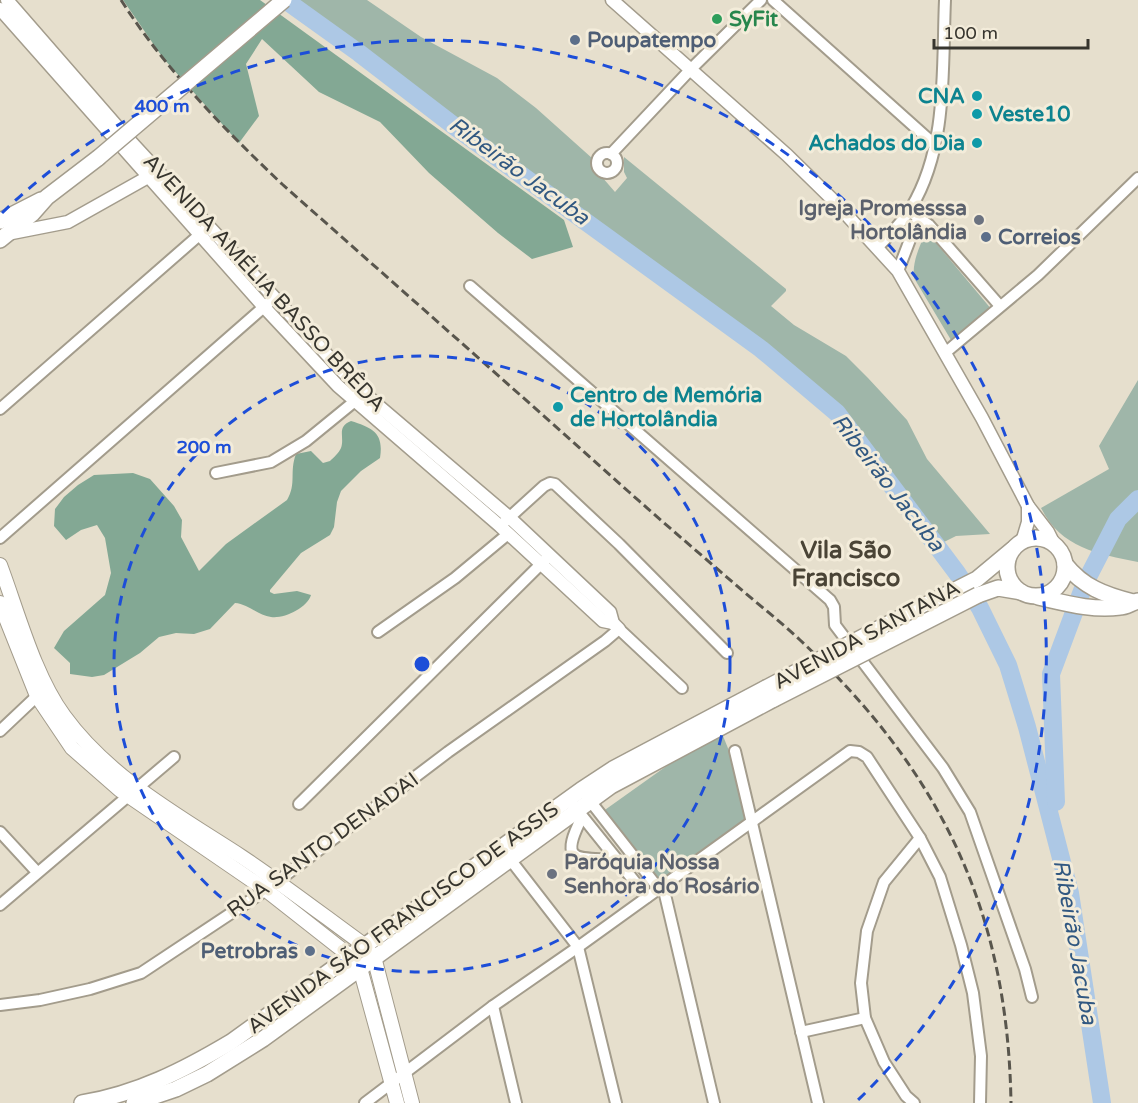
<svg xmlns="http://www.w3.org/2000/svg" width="1138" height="1103" font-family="'Varela Round',sans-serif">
	<rect width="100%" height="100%" fill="#e6dfcd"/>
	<g fill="#9fb6a9">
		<polygon points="292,0 367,0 421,37 497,78 536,108 593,159 596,170 615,192 627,178 624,172 624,157 786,289 786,291 771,306 794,325 846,356 868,378 907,420 927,459 990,534 956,536 942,543 838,407 816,385 784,359 609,230 542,185"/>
		<path d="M926 231 992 310 954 345 914 278C912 261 920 246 926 231Z"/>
		<path d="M1138 380V562C1098 554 1061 548 1041 508L1109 469 1099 446Z"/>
		<path d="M720 728C727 748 754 803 744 822L659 882 602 812Z"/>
	</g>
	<g fill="#83a894">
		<polygon points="123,0 260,0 564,220 573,247 532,259 498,233 429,173 380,122 319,92 262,39 246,64 259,116 239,143 163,58"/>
		<path d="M351 421C373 428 384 433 380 458L361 471 341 491 337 502 334 527 330 535 301 553 270 590V592L274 594 297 591 311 595C307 608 284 619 271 617 258 615 248 604 235 603L210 629 194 634 176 633 159 637 140 653 104 675 92 677 70 674V663L54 648 64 631 105 595 111 573 105 538 97 525 81 530 66 540 54 526 55 509 64 497 78 485 94 475 133 473 150 479 174 506 182 520 181 537 199 571 226 544 287 500C297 483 289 472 296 454L311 451 323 463 330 461C333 458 339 453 341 448 345 437 336 427 351 421Z"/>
	</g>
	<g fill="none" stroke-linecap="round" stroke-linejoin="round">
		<g stroke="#adc8e5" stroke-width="18">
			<polyline points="285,0 359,53 458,129 761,349 837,413 957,573 980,608 1008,665 1027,727 1070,893 1102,1103"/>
			<polyline points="1056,802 1051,674 1085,583 1118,519 1138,499"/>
		</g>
		<g stroke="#a39c8c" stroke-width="14">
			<g id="minor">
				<polyline points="773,0 935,145"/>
				<circle cx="607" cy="163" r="10"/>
				<polyline points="611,154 691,69 761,0"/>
				<polyline points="909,211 929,225 1000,306"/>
				<path d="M878 247C889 235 902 223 911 208 948 147 942 69 945 0"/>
				<polyline points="898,271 919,216 919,211"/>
				<polyline points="470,286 830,600 834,607 835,625 943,768 970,812 1025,969 1032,997"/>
				<polyline points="945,353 1038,275 1138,178"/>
				<polyline points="0,409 205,230"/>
				<polyline points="216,473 271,462 306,441 355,401"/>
				<polyline points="500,526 544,486 550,483 555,484 619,544 727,653"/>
				<polyline points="0,538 273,299"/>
				<polyline points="378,632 455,578 508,534"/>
				<polyline points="0,731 37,696"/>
				<polyline points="735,751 818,1103"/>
				<polyline points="587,797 659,889"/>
				<polyline points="299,804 546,559"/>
				<polyline points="574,806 647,897"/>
				<path d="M582 817C558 865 577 857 617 860"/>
				<polyline points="0,832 37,872"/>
				<polyline points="506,854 578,947 616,1103"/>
				<polyline points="663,886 714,1103"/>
				<polyline points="0,905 174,757"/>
				<polyline points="0,1005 40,1000 90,989 141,973 266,890 448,752 605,641 619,629 682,688"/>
				<polyline points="493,1006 516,1103"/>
				<polyline points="801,1032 865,1018"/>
				<polyline points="365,1103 493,1006 578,947 850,751 859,752 867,757 920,838 940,877 961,945 973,993 981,1056 980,1103"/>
				<polyline points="914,1103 906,1096 884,1062 865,1018 861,983 867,931 884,882 920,838"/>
			</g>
		</g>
		<g stroke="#a39c8c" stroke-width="15">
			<g id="tertiary">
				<polyline points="7,0 121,131 342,371 374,402 509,517 610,612 613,623 619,629"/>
				<polyline points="612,0 787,155 833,200 898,271 982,418 1028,506 1048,532 1054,544"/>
				<polyline points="0,9 264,307 338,386 500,526 603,621 613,623"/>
				<polyline points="7,234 68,222 148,177"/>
				<polyline points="1022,542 1028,522 1028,506"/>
			</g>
		</g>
		<g stroke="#a39c8c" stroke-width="16">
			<g id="secondary">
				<path d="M0 565C18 613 34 675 64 716 109 778 179 816 242 857 284 885 324 916 364 945L374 957 412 1103"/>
				<polyline points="0,603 37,696 72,748 120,790 266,890 350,956 360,968 397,1103"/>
			</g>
		</g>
		<g stroke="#a39c8c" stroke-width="18">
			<g id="primary">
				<polyline points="0,221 41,200"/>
				<polyline points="0,240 32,214 47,197 98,158"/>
				<circle cx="1036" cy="567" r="29"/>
				<path d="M1065 564C1083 587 1105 595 1133 602"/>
				<polyline points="978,595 998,588 1021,592"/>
				<path d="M1038 597C1065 603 1093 611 1120 607 1126 607 1131 603 1138 601"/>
				<polyline points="882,627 977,579 1013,549"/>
				<path d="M82 1103C137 1094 184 1070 231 1042L581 790 613 769 766 688"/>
				<polyline points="134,1103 176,1089 207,1074 263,1039 611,786 774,699"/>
			</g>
		</g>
		<use href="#minor" stroke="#fff" stroke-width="10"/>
		<use href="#tertiary" stroke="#fff" stroke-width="12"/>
		<use href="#secondary" stroke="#fff" stroke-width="14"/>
		<use href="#primary" stroke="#fff" stroke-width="15"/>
		<path stroke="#59564d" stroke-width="3" stroke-dasharray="9 4.5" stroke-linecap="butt" d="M121 0C165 69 223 128 282 184 398 287 514 389 629 492 667 526 706 559 744 592 763 608 782 623 800 640 940 771 1008 910 1011 1103"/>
		<g stroke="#a39c8c" stroke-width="18" stroke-linecap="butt">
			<g id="primary-bridge">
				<polyline points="98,158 284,0"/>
				<polyline points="766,688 882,627"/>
				<polyline points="774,699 978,595"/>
			</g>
		</g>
		<use href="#primary-bridge" stroke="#fff" stroke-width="15"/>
	</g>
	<g fill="none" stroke="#1d4ed8" stroke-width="3" stroke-dasharray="10 8">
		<circle cx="422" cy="664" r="308"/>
		<path d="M2 213A616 616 0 0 1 858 1100"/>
	</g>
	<circle fill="#2e9e5b" stroke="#f3ecda" stroke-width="2" cx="717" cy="19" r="6"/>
	<g fill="#5c6f8a" stroke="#f3ecda" stroke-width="2">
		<circle cx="575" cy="40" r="6"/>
		<circle cx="986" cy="237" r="6"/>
		<circle cx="310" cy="951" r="6"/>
	</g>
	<g fill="#0f9aa8" stroke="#f3ecda" stroke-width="2">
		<circle cx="977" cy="96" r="6"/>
		<circle cx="977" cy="114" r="6"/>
		<circle cx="977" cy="143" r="6"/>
		<circle cx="558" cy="407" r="6"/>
	</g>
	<g fill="#6b7280" stroke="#f3ecda" stroke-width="2">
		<circle cx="979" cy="220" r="6"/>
		<circle cx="552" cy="874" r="6"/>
	</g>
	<g text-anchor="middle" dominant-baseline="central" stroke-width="6" stroke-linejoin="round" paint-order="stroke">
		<g font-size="21" font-weight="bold" fill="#27864d" stroke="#f3ecda" text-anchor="start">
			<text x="729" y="19">SyFit</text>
		</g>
		<g font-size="21" font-weight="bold" fill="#4e5e75" stroke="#f3ecda" text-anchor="start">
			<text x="587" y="40">Poupatempo</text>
			<text x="998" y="237">Correios</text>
			<text x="298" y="951" text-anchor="end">Petrobras</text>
		</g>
		<g font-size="21" font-weight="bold" fill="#0d838f" stroke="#f3ecda" text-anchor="end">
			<text x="965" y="96">CNA</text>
			<text x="989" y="114" text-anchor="start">Veste10</text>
			<text x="965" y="143">Achados do Dia</text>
			<text x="570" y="395" text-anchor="start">Centro de Memória<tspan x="570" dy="24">de Hortolândia</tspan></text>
		</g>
		<g font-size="21" font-weight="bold" fill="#5b616d" stroke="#f3ecda" text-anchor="end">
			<text x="967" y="208">Igreja Promesssa<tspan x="967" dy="24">Hortolândia</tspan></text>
			<text x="564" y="862" text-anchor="start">Paróquia Nossa<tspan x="564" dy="24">Senhora do Rosário</tspan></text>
		</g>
		<g font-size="21" fill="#37352e" stroke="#f3ecda">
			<text transform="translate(264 283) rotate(47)">AVENIDA AMÉLIA BASSO BRÊDA</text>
			<text transform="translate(867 635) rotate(-28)">AVENIDA SANTANA</text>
			<text transform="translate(323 845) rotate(-36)">RUA SANTO DENADAI</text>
			<text transform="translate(403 918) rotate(-36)">AVENIDA SÃO FRANCISCO DE ASSIS</text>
		</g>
		<g font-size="22" font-style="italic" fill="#315881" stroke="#f3ecda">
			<text transform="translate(519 171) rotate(36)">Ribeirão Jacuba</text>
			<text transform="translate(888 483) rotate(52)">Ribeirão Jacuba</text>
			<text transform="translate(1075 942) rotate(80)">Ribeirão Jacuba</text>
		</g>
		<g font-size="24" font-weight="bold" fill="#4a4436" stroke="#f3ecda">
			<text x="846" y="550">Vila São<tspan x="846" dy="28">Francisco</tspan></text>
		</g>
	</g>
	<circle cx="422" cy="664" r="9" fill="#1d4ed8" stroke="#f3ecda" stroke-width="3"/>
	<g font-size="18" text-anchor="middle" font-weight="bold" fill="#1d4ed8" stroke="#f3ecda" stroke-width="6" stroke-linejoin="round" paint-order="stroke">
		<text x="162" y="112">400 m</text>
		<text x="204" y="453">200 m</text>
	</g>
	<path d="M934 39v9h154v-9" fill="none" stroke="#37352e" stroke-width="3"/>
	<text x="943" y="39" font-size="18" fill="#37352e" stroke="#f3ecda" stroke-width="4.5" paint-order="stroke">100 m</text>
</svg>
